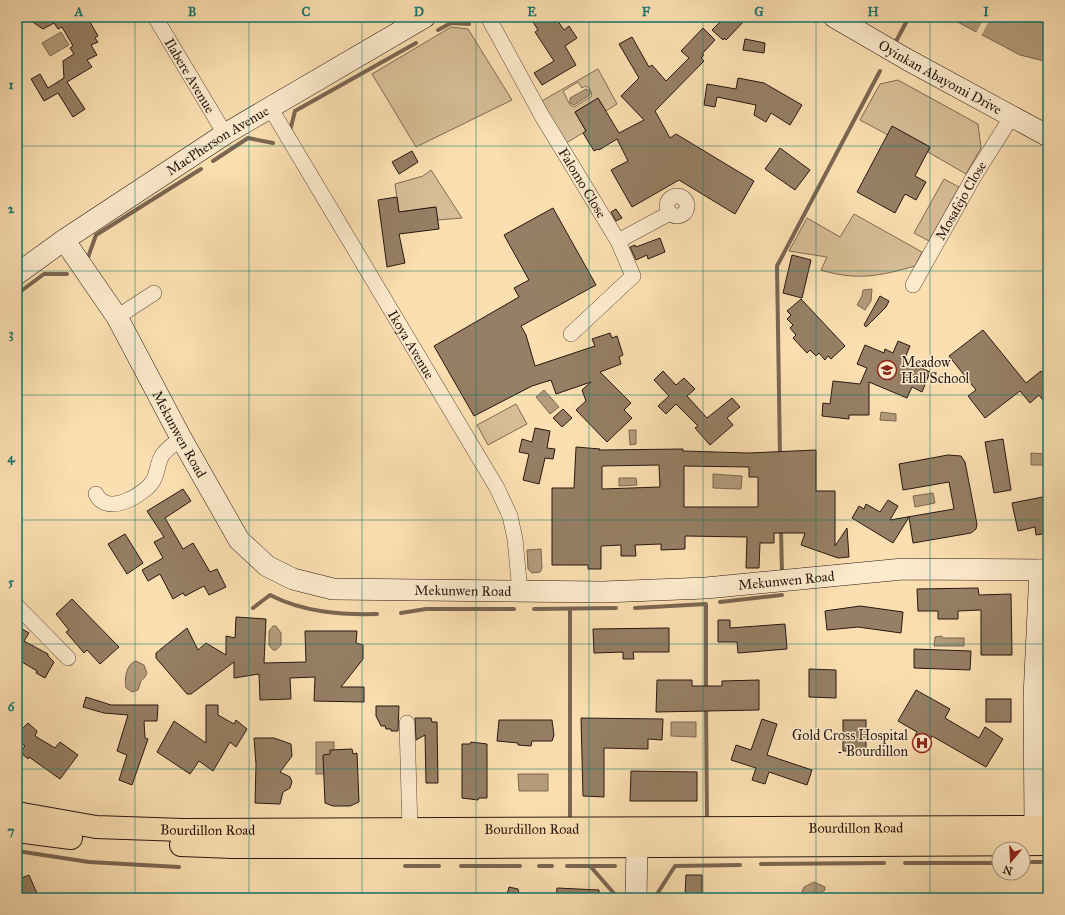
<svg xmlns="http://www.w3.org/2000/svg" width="1065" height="915" font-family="'IM FELL Great Primer',serif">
	<rect width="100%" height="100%" fill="#fbdfb1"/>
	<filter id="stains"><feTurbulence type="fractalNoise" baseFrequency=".005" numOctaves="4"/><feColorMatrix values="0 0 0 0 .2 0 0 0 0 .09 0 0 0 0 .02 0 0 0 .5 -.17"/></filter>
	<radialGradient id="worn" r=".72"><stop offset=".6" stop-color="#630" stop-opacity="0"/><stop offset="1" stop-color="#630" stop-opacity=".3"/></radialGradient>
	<g fill="#d7bd96" stroke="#806a54" fill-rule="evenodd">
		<polygon points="451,27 468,29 512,100 416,147 372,74"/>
		<path d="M598 69 617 104 606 111 598 98 575 112 586 131 563 145 538 103ZM578 82 582 88 586 86 590 89 592 96 574 107 570 105 563 91Z"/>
		<polygon points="898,80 978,124 981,148 966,174 928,152 930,147 893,127 888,135 860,120 880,84"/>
		<polygon points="431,170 462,218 438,220 435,207 399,212 395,184 423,176"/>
		<polygon points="944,179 959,187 929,241 914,233"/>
		<path d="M854 214 922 252 915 266C880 276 857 281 821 270L827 257 789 251 807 218 840 237Z"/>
		<polygon points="516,404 527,424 488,445 477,425"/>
	</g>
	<g fill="#b39b7b" stroke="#7b6651">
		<polygon points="948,17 1048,17 1048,62 1020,55"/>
		<polygon points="61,32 69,45 50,56 42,43"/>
		<polygon points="586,89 590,91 590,95 574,105 570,103 570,98"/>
		<polygon points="872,289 871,301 865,310 857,305 862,296 863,290"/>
		<polygon points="544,390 559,407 550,414 536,397"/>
		<polygon points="881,412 896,414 896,421 880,420"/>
		<polygon points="629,430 636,430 636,444 630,445"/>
		<polygon points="1031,453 1048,454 1048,465 1031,465"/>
		<polygon points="713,474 742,476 741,489 713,488"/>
		<polygon points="619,478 636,478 637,485 619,486"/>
		<polygon points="933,493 935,503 915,507 913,496"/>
		<polygon points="541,549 542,568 540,572 532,573 528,569 527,550"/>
		<polygon points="273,626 276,626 281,633 281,645 276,650 273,650 269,645 269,631"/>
		<polygon points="941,636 944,638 964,638 964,646 934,646 935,637"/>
		<path d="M136 661 144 665 147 673 145 677 141 681 138 690 132 692 126 688C124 679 126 664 136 661Z"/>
		<polygon points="671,722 696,722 696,737 671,736"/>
		<rect x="316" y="742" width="18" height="32"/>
		<polygon points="518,774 548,774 548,791 519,791"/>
		<polygon points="814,882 825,887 825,890 820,893 812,892 808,897 805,897 802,892 804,887"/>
	</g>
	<polygon fill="#fbdfb1" points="985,17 991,17 981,36 976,33"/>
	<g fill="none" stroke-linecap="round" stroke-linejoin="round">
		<g stroke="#7b6651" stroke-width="4">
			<polyline points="438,30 451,23 469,24"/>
			<polyline points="894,45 909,17"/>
			<polyline points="290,131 295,111 416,43"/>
			<polyline points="213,161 248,138 273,143"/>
			<polyline points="87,260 96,235 201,169"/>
			<polyline points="17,294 44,274 67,274"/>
			<polyline points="780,457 777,266 880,71"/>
			<polyline points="781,528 782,575"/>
			<polyline points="720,602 782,595"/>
			<path d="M253 608 270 595C303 612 340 615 377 614"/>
			<polyline points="635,608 706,604 706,691"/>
			<polyline points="534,609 616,608"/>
			<polyline points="401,613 426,609 514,609"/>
			<polyline points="706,706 707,821"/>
			<polyline points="570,817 570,609"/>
			<polyline points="17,851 89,862 179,867"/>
			<polyline points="1023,862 1048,862"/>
			<polyline points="905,863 999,863"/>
			<polyline points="761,864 884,863"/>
			<polyline points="405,866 439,866"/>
			<polyline points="461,866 520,866"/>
			<polyline points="539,866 552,866"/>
			<polyline points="567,866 615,866"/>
			<polyline points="591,867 618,898"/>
			<polyline points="657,898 657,894 675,866 740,865"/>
		</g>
	</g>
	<g fill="#967f64" stroke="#281711" fill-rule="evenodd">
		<polygon points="25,17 87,17 98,36 95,38 98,42 91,45 97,55 87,60 92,67 67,82 85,109 73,117 58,93 44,101 31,79 40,74 48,88 64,78 63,61 74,54 70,48 73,46 62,27 58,29 54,23 43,29"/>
		<polygon points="530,17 555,17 564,30 569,26 577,38 565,46 576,65 542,85 534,73 554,61 535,32 538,30"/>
		<polygon points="725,17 748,17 726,40 724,38 723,40 712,30"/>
		<polygon points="703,28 715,40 702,54 704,55 701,58 704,61 655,111 670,138 676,134 754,181 735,214 679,180 632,207 611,170 628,161 617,139 599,150 598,149 594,151 583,133 586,131 575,112 598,98 619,133 644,120 621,96 639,78 619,44 632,37 649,67 652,65 666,81 689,58 681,51"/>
		<polygon points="745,39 765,43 764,53 743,50"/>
		<polygon points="738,78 764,83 802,105 790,125 771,113 766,122 754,115 756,105 717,97 715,107 704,105 707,84 736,89"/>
		<polygon points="892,126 930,147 915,176 926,182 916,200 905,194 895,213 857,192"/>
		<polygon points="780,148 810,170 795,190 765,169"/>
		<polygon points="412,151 418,162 399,174 392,162"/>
		<polygon points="397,197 399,212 436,207 439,229 399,234 405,263 387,267 378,200"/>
		<polygon points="553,208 596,285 521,326 526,335 535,366 595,346 592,339 610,333 612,338 617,336 623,355 619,357 621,364 600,372 631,403 624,410 632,418 607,442 576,410 586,401 582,390 591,382 556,394 551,380 532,386 474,416 434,346 519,297 514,288 529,280 504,235"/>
		<polygon points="616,209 622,218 616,221 611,212"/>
		<polygon points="660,238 665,252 648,259 647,255 636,260 630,247 635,245 636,247"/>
		<polygon points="792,255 811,260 802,298 783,293"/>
		<polygon points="880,296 889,301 886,307 866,327 864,325"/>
		<polygon points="801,299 845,346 831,359 828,356 825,360 819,353 816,356 810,350 807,353 793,338 796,335 790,328 793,325 787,319 791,315 787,311"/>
		<polygon points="983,330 1026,383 1041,371 1048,380 1048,407 1039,395 1030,403 1020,391 985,418 968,396 976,390 949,356"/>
		<polygon points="898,341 910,346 905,358 912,361 911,363 930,372 922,392 912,387 907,398 869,382 869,415 849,415 849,419 822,416 823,403 830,404 833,381 860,384 867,368 857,364 865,345 884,353 885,349 893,353"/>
		<polygon points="663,371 676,385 684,378 695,389 687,396 707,418 732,398 740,407 727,418 733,425 710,445 695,428 698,426 676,404 666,414 658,406 669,396 654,380"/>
		<polygon points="563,409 572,418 562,427 553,418"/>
		<polygon points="535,428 550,431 547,448 555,449 553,459 545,458 539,484 523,480 529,454 519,452 522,439 532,442"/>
		<polygon points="1003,439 1011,490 994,493 985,442"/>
		<path d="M576 447 600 449 599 450 683 449V451L749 453 816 450V491H835V546L847 528 849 557 838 558 801 545 805 533H774V543H760L759 568H746L747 537 685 536V549L661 550V544L635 545 636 556H621V545L601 546V569H588V565H552V488H574ZM659 465 660 487 602 489V466ZM684 466 749 467V477H758V507H684Z"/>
		<polygon points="948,455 961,456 965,462 977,524 976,529 971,533 913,543 909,517 893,543 852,518 859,506 864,509 866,504 880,512 888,500 898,506 890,520 954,509 949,482 903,490 899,464"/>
		<polygon points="183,489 191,501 165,518 183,549 193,543 210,572 217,569 226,587 209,595 204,586 185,596 183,593 173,599 160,574 148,581 142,570 163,558 154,542 164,537 147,511"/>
		<polygon points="1048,496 1048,533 1036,535 1035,527 1018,531 1012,503"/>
		<polygon points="125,534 143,563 127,574 108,544"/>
		<polygon points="978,588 979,595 1011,594 1012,655 981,655 981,610 958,611 958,619 938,619 938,611 918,611 917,589"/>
		<polygon points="72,599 119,647 100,664 87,650 84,653 66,632 69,630 56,614"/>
		<polygon points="860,606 903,612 901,633 858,627 827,630 825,611"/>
		<polygon points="236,617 266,619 264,663 306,662 305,631 357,631 356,643 363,645 363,659 341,687 364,687 364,702 314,701 315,677 290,678 291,699 260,700 259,674 234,678 234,662 191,694 187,694 156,658 156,653 187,628 198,650 206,643 226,655 226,636 235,638"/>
		<polygon points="718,620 730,620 730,628 785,624 787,649 738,653 737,642 718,642"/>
		<polygon points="17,626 29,633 24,641 48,654 48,656 54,662 45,678 36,673 37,671 17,659"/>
		<polygon points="669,628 669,652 633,652 634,659 623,659 623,652 594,653 593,629"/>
		<polygon points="914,649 971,651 970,670 914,668"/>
		<polygon points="809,669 836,670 836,698 809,697"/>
		<polygon points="657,680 692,680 692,686 722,686 722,681 759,680 759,710 656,712"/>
		<polygon points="916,690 950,709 945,718 979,738 985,727 1003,739 986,767 932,736 926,747 913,740 917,732 898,721"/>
		<polygon points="86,697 111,705 158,705 157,721 144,721 145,738 148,739 132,785 119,780 127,755 117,751 128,715 104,713 83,707"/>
		<rect x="986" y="699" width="25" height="23"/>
		<polygon points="206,705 218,705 218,715 234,724 236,720 247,729 236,747 230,742 213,771 199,761 190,774 157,752 174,721 206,743"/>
		<polygon points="376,706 399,706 398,731 391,731 391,729 386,729 385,726 381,726 376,716"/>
		<polygon points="415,718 431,718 432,722 437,722 438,783 426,783 425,735 416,740"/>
		<polygon points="581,718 663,719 662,740 648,739 648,749 604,748 604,797 583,796"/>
		<polygon points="762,719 777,724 767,755 812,770 807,785 769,772 765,784 752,780 756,768 731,760 736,745 751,750"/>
		<polygon points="499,720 552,720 554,735 552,741 532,741 531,746 518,745 518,743 497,741"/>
		<rect x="843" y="720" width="23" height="31"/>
		<polygon points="28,723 37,731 35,736 55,748 60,742 78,755 60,779 29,757 28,759 20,752 25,746 17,740 17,734"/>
		<polygon points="254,738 274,738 291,744 292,756 280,772 290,777 292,782 290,788 283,792 280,804 255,803 256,764"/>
		<polygon points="471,742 487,744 487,798 479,798 478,800 462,798 462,744 470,744"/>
		<polygon points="352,749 353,754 357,753 359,802 350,806 333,806 325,803 323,755 330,754 330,750"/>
		<polygon points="631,771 697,772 697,801 630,801"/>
		<polygon points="29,875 39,898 17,898 17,880"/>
		<polygon points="686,875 702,875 702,895 685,895"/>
		<polygon points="509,887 518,889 520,898 506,898"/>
		<polygon points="557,888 599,890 599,898 556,898"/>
	</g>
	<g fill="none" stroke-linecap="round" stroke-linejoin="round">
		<g stroke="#5d4939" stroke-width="16">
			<g id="street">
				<path id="s1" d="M155 17 225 134"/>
				<path id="s2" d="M488 17 542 116 618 241 633 276 571 334"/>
				<path id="s3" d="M271 109 497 488 510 516 515 539 520 592"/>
				<circle cx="677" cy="206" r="10"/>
				<polyline points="618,241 670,213"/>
				<path id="s4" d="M913 285 973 178 1012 116"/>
				<polyline points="117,317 154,293"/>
				<path d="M96 494C107 517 144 495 153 481 158 473 157 462 163 454 168 448 175 443 181 438"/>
				<polyline points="17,606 68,658"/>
				<polyline points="407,723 410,831"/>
			</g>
		</g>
		<g stroke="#281711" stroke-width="22">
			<g id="secondary">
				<path id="s5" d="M834 17 908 60 1048 136"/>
				<path id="s6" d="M64 240 117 317 181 438 239 540 267 566 293 579 333 589 603 592 706 588 903 569 1048 570"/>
				<path id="s7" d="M17 274 64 240 225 134 425 17"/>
				<polyline points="1035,826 1034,697 1040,570"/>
				<polyline points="636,898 637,845"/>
			</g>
		</g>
		<g stroke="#281711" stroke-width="24">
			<g id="primary">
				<path id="s8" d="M17 813 96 827 183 830 1048 827"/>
				<polyline points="17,831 71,838"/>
				<polyline points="181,845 233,847 479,847 1048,844"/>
			</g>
		</g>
		<use href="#street" stroke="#fceacc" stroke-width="15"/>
		<use href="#secondary" stroke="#fceacc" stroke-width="21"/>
		<use href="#primary" stroke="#fbdfb1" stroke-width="22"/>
	</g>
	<path fill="none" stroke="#0f766e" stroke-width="1" stroke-opacity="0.55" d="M135 17V898M249 17V898M362 17V898M476 17V898M589 17V898M703 17V898M816 17V898M930 17V898M17 146H1048M17 271H1048M17 395H1048M17 520H1048M17 644H1048M17 769H1048"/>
	<defs>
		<g id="school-ring" transform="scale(1)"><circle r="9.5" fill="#fceacc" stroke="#8f2418" stroke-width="1.5"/><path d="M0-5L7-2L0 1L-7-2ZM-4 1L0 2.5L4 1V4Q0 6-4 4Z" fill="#8f2418"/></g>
		<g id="hospital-ring" transform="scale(1)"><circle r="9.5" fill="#fceacc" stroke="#8f2418" stroke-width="1.5"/><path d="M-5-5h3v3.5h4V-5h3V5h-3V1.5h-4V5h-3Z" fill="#8f2418"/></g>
	</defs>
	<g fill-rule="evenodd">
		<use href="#school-ring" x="887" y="370"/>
		<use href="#hospital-ring" x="922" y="743"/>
	</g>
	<g text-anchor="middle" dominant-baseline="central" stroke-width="3" stroke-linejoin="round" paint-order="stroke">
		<g font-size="14" fill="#281711" stroke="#fceacc">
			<text stroke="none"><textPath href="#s1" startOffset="68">Ilabere Avenue</textPath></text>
			<text stroke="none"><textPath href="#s5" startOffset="122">Oyinkan Abayomi Drive</textPath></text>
			<text stroke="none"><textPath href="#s7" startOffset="241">MacPherson Avenue</textPath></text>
			<text stroke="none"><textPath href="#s2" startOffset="191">Falomo Close</textPath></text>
			<text stroke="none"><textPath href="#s4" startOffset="97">Mosafejo Close</textPath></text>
			<text stroke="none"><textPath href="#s3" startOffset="274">Ikoya Avenue</textPath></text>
			<text stroke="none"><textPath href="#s6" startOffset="226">Mekunwen Road</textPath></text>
			<text stroke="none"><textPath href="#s6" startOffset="910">Mekunwen Road</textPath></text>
			<text stroke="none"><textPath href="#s6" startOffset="586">Mekunwen Road</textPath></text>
			<text stroke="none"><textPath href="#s8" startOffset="840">Bourdillon Road</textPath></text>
			<text stroke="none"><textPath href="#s8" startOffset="192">Bourdillon Road</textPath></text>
			<text stroke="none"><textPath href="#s8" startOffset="516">Bourdillon Road</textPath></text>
		</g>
		<g font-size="14" fill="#281711" stroke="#fceacc" text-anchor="start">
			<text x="901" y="362">Meadow<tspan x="901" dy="16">Hall School</tspan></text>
			<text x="908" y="735" text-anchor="end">Gold Cross Hospital<tspan x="908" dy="16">- Bourdillon</tspan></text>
		</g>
	</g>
	<rect width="1065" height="915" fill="none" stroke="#fbdfb1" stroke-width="44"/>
	<g transform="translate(1011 861) rotate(199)"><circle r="19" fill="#fceacc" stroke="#a79681"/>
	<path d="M0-3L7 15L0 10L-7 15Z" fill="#8f2418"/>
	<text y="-6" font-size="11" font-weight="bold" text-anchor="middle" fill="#281711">N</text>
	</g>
	<rect x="22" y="22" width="1021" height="871" fill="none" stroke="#0f766e" stroke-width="1.5"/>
	<g font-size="13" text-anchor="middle" font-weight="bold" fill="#0f766e">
		<text x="79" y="16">A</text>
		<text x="192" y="16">B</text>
		<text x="306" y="16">C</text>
		<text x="419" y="16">D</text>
		<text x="532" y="16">E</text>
		<text x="646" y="16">F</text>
		<text x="759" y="16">G</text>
		<text x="873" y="16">H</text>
		<text x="986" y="16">I</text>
		<text x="11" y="89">1</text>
		<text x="11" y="213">2</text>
		<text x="11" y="338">3</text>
		<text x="11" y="462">4</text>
		<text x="11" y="586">5</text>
		<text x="11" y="711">6</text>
		<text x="11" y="835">7</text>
	</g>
	<rect width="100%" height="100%" filter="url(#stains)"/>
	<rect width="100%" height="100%" fill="url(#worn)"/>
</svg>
